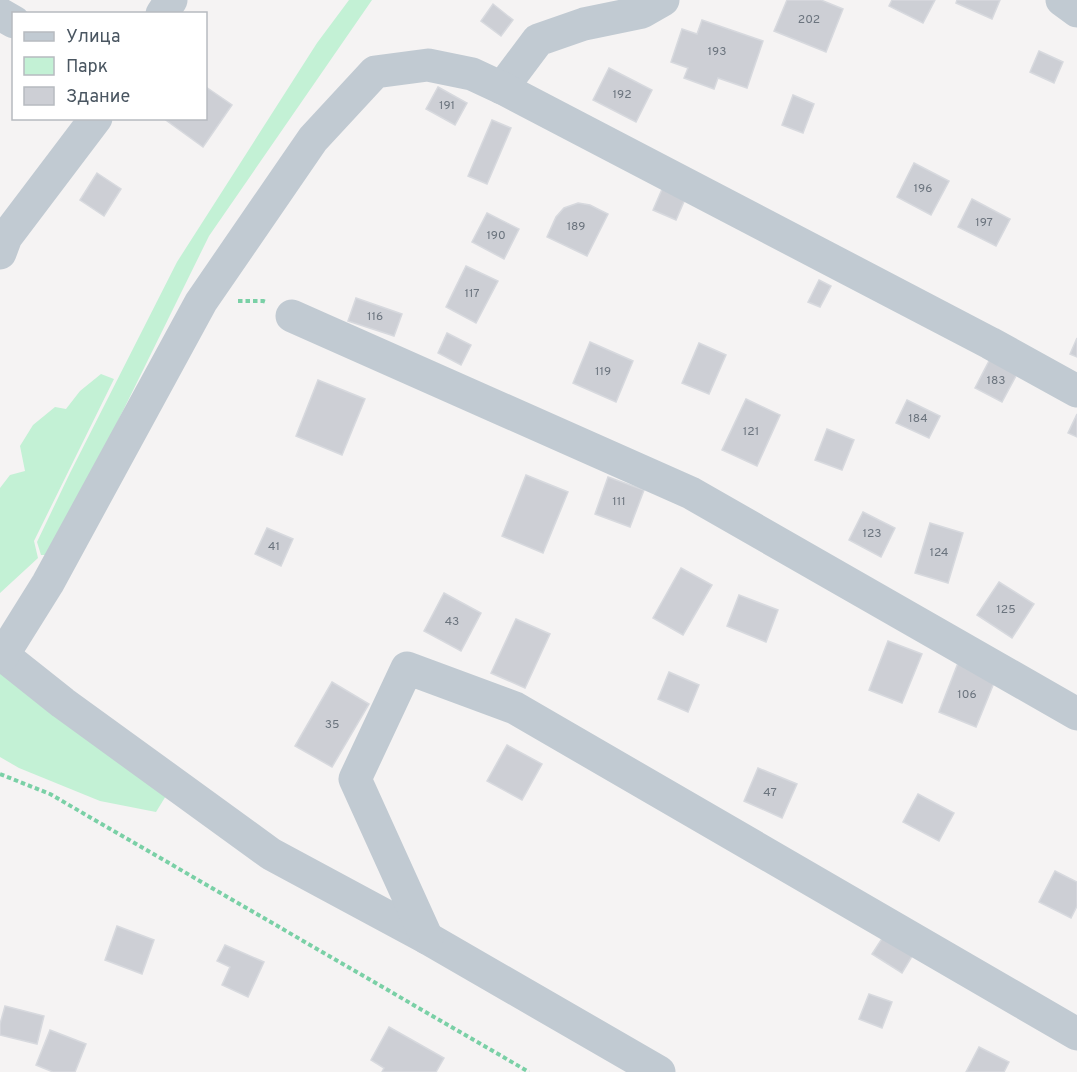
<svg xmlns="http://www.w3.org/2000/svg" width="1077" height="1072" font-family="Overpass,sans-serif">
	<rect width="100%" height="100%" fill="#f5f3f3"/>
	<g fill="#c3f1d5">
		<polygon points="349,0 372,0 209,236 52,555 41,555 37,542 70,473 177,262 317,43"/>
		<polygon points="101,374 114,379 34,541 38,558 0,593 0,488 10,475 25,471 20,446 33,425 55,407 66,409 80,391"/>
		<polygon points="0,670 172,786 156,812 100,801 19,768 0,757"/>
	</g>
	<g fill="#cdcfd5" stroke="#d7d9de" stroke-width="1.5">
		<polygon points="787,0 821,0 843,9 826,52 774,31"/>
		<polygon points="892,0 935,0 923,23 889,6"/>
		<polygon points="957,0 1000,0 992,19 956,3"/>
		<polygon points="493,4 513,20 501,36 481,21"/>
		<polygon points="702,20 763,41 747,88 718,78 714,89 684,78 688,68 671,62 682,29 697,34"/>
		<polygon points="1039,51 1063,62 1054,83 1030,72"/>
		<polygon points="609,68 652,90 636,122 593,100"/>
		<polygon points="206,87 232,105 203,147 163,118 206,118"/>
		<polygon points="438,87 467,103 455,125 426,109"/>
		<polygon points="793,95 814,104 803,133 782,125"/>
		<polygon points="492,120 511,128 487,184 468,176"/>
		<polygon points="914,163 949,181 931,215 897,197"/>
		<polygon points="97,173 121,189 104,216 80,200"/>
		<polygon points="663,187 686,197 676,220 653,210"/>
		<polygon points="972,199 1010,219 996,246 958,227"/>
		<polygon points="578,203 590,205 608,214 587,256 547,237 556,217 564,208"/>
		<polygon points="487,213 519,229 504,259 472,242"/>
		<polygon points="466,266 498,281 476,323 446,307"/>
		<polygon points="819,280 831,286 820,307 808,302"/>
		<polygon points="356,298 402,314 394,336 348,321"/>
		<polygon points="447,333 471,345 461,365 438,353"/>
		<polygon points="1077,338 1077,357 1070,354"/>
		<polygon points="590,342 633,361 616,402 573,383"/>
		<polygon points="699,343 726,355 709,394 682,383"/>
		<polygon points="990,359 1017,374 1002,402 975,388"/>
		<polygon points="318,380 365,399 342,455 296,436"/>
		<polygon points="746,399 780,415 757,466 722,450"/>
		<polygon points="907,400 940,416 929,438 896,423"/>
		<polygon points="1077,414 1077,437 1068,433"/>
		<polygon points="827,429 854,440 842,470 815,460"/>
		<polygon points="526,475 568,492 543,553 502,536"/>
		<polygon points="608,477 644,490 630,527 595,514"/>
		<polygon points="863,512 895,528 881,557 849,540"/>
		<polygon points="930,523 963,533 948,583 915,573"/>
		<polygon points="267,528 293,539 281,566 255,554"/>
		<polygon points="681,568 712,585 683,635 653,618"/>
		<polygon points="999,582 1034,604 1012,638 977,615"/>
		<polygon points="444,593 481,613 461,651 424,631"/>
		<polygon points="739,595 778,610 766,642 727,626"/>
		<polygon points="516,619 550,634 525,688 491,673"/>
		<polygon points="888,641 922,654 902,703 869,690"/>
		<polygon points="958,663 996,678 976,727 939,712"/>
		<polygon points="669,672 699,685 688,712 658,699"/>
		<polygon points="332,682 369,704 332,767 295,746"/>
		<polygon points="507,745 542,764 522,800 487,781"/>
		<polygon points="758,768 797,784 782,818 744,801"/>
		<polygon points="918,794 954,813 939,841 903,822"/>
		<polygon points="1055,871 1077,882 1077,906 1071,918 1039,902"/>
		<polygon points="117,926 154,940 142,974 105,960"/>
		<polygon points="885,934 914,953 902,973 872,954"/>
		<polygon points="225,945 264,962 248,997 222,985 230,967 217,961"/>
		<polygon points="869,994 892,1002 882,1028 859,1019"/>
		<polygon points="5,1006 44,1016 37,1044 0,1035 0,1024"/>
		<polygon points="389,1027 444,1058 436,1072 382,1072 384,1068 371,1060"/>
		<polygon points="50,1030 86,1044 75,1072 53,1072 36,1065"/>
		<polygon points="979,1047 1009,1062 1004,1072 966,1072"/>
	</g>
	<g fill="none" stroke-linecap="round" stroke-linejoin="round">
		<g stroke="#7ad0a6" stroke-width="4" stroke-dasharray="4.5 3" stroke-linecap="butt">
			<polyline points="238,301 263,301 266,302"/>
			<polyline points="0,774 50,794 529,1072"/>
		</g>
		<g stroke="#c1cad2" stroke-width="33">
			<polyline points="1062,0 1077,11"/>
			<polyline points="0,14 14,22"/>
			<polyline points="162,14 171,0"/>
			<polyline points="502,88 538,40 584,24 642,12 663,0"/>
			<polyline points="0,253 6,237 96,118"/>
			<polyline points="292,316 691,493 1077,714"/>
			<polyline points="0,653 63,703 271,854 427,938 659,1072"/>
			<polyline points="3,655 48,583 201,302 313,139 375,72 428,65 472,74 502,88 990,343 1077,391"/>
			<polyline points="427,938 355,779 407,668 515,708 1077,1034"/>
		</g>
	</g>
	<g text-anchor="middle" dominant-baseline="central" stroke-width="4.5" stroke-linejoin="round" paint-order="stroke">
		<g font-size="12" fill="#6b747e">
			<text x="809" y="20">202</text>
			<text x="717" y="52">193</text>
			<text x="622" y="95">192</text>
			<text x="447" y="106">191</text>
			<text x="923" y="189">196</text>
			<text x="984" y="223">197</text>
			<text x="576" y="227">189</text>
			<text x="496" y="236">190</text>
			<text x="472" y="294">117</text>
			<text x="375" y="317">116</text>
			<text x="603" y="372">119</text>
			<text x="996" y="381">183</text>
			<text x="918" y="419">184</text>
			<text x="751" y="432">121</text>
			<text x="619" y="502">111</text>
			<text x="872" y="534">123</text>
			<text x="274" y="547">41</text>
			<text x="939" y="553">124</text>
			<text x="1006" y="610">125</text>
			<text x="452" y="622">43</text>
			<text x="967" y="695">106</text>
			<text x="332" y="725">35</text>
			<text x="770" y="793">47</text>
		</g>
	</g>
	<rect x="12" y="12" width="195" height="108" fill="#ffffff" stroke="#b7bbc0" stroke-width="1.5"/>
	<rect x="24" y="32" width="30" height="9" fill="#c1cad2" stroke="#b7bbc0" stroke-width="1.5"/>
	<text x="66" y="42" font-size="18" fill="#4a5661">Улица</text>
	<rect x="24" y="57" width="30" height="18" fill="#c3f1d5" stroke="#b7bbc0" stroke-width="1.5"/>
	<text x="66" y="72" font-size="18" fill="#4a5661">Парк</text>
	<rect x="24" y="87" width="30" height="18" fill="#cdcfd5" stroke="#b7bbc0" stroke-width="1.5"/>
	<text x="66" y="102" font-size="18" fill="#4a5661">Здание</text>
</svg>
